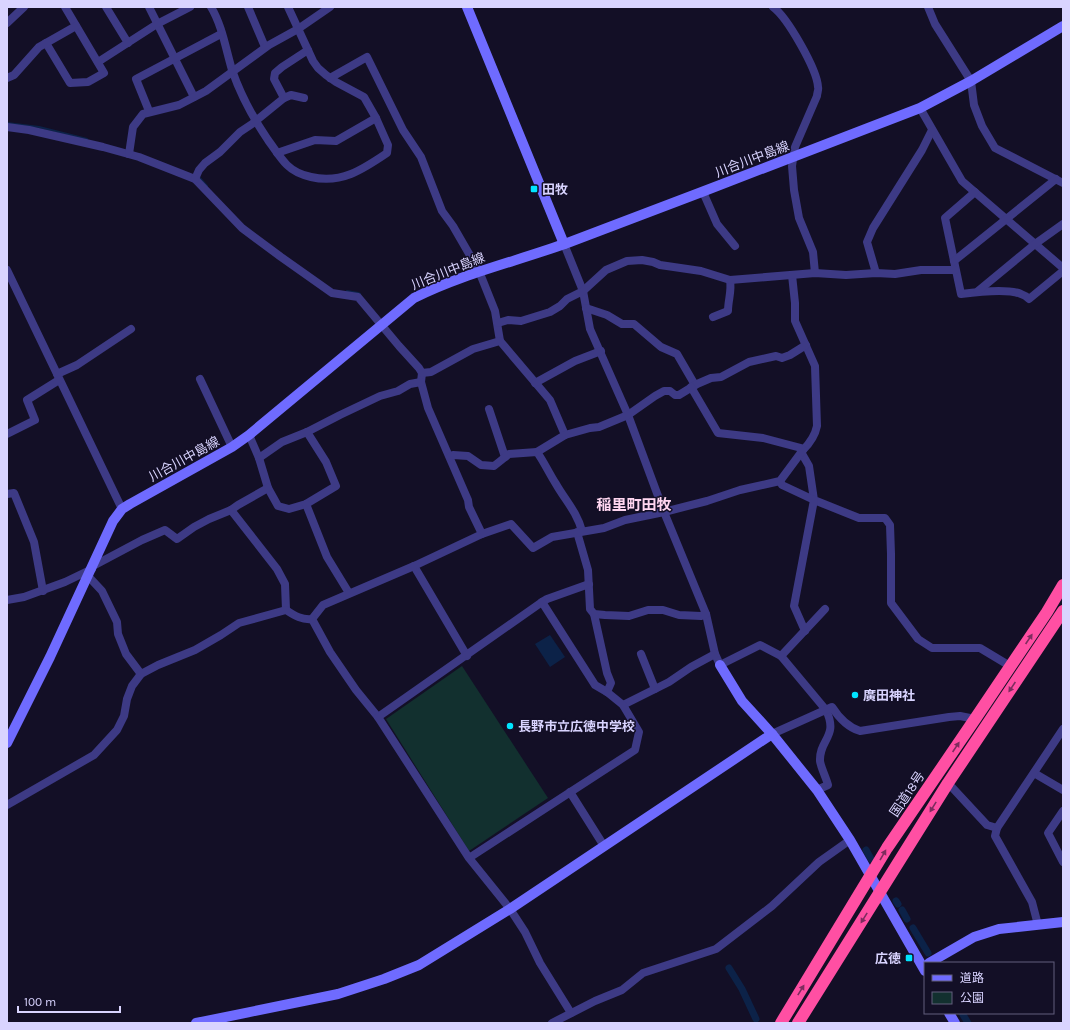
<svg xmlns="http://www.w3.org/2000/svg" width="1070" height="1030" font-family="Karla,'Noto Sans JP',sans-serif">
	<rect width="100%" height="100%" fill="#130f26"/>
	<polygon fill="#12302f" points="462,666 548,798 469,851 386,719"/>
	<polygon fill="#0c2248" points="550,635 565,657 550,667 535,644"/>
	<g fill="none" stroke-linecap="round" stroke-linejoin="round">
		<g stroke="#0c2248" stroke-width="2">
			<polyline points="7,123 39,127 87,139"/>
			<polyline points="198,176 207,186"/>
			<polyline points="347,291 358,293 360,294"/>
		</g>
		<g stroke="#0c2248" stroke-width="7">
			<polyline points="866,850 871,859"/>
			<polyline points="896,901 898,904"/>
			<polyline points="902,910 907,919"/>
			<polyline points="913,928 928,953"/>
			<polyline points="729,968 742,989 756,1019"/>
			<polyline points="962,1013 968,1023"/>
		</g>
		<g stroke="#3d3a85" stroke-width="8">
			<polyline points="106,7 128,43"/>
			<polyline points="149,7 194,97"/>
			<path d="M211 7C222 25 226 50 232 70 241 96 253 118 268 140 274 148 280 158 287 165 293 171 302 175 311 177 341 184 362 170 387 153L388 145 376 118 364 97 336 82 326 75 318 68 313 61 288 7"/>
			<polyline points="248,7 265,47"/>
			<path d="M773 7C787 17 817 69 818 87 819 89 817 93 817 96L795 147 792 166 794 190 799 218 813 252 815 273"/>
			<polyline points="928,7 935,24 971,81 974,105 982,126 995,148 1063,183"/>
			<polyline points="7,23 24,7"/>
			<polyline points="46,43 70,83 88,82 104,73 65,7"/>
			<polyline points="98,62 157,24 190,7"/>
			<polyline points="7,78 14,75 39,47 76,26"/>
			<polyline points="330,78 367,57 403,130 421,157 442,211 453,226 479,271 495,311 500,341"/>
			<polyline points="284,98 274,79 275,73 282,67 308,50"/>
			<polyline points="920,108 962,181 1063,268"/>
			<polyline points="149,111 136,79 221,34"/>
			<polyline points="7,127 29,130 103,147 139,157 195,179 242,228 281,257 332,293 358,297 399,346 419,368 422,373 421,382 428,408 468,500 469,507 482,534"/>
			<polyline points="277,153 315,140 336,141 376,118"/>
			<polyline points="129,154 133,127 143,114 179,105 206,91 269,45 298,29 330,7"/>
			<polyline points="195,179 199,170 205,163 220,152 240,132 252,124 284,98 291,95 304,98"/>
			<polyline points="703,192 717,224 735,246"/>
			<path d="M975 192 945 218 961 294C976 292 1007 288 1021 294 1024 295 1027 297 1029 299L1063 271"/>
			<path d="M564 244 583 291 590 329 628 415 664 512 706 614 715 654 720 665 760 645 781 656 826 710C839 737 819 739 820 761 821 768 826 777 828 785L817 790"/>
			<polyline points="954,261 1056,179"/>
			<polyline points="7,270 122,509"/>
			<polyline points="876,273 867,242 873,228 922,150 932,130"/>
			<path d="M792 275 795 303V321L815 366 817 426C815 436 810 443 803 450"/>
			<polyline points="978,291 1035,244 1063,224"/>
			<polyline points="586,308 607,315 622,324 634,324 661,347 677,354 695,385"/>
			<path d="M713 317 728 311C728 300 732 291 730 280"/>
			<polyline points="498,323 508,320 521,321 550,312 560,306 567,299 583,291 606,270 627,261 642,260 653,262 660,265 701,271 730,280 815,273 846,275 876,273 895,274 921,270 955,270"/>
			<polyline points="422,373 431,372 473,349 500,341 550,400 565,435"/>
			<polyline points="57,374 77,365 131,329"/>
			<polyline points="200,379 232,447"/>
			<polyline points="535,383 575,361 601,351"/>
			<polyline points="489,409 505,457"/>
			<polyline points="7,434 35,420 27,400 59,380"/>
			<polyline points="249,435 259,458 268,488 278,506 289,509 306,504 336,486 326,462 307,432"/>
			<polyline points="537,452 565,435 590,428 599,427 628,415 655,396 664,391 670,391 675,395 679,395 697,384 711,378 721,377 749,362 776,356 782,358 790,355 806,345"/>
			<polyline points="801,452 809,466 814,500 859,518 885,518 890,525 891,554 891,603 918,639 932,648 980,648 1010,666"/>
			<path d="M450 457 453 455 468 456 481 465 494 466 509 454 537 452C544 462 549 473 556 484 565 500 577 512 582 531"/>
			<polyline points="259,458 282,442 307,432 340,415 380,396 398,391 410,384 421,382"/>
			<polyline points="780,481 782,485 814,500 794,606 805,631"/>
			<polyline points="7,494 14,493 34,542 43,591"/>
			<polyline points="306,504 327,557 349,593"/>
			<polyline points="231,510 277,569 285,584 286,610"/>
			<polyline points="577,532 588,570 590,609 594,614 605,615 629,616 648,610 663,610 679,615 701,616 706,614"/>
			<polyline points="93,566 142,540 165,530 177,539 194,527 209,519 231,510 238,505 268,488"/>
			<polyline points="414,566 467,656"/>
			<polyline points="88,576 102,591 117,622 118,634 126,654 141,674"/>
			<polyline points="7,600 24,597 65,582 92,569"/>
			<polyline points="542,602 547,599 589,584"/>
			<polyline points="594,614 607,673 611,683 607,692"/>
			<polyline points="781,656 825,609"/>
			<polyline points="655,689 669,682 691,667 715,654"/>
			<polyline points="623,705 655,689 641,654"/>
			<polyline points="378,717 356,690 330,652 312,619 323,605 414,566 482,534 511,524 533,548 552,537 604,528 625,520 664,512 707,501 740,490 780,481 803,450 801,448 763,438 718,433 691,387"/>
			<path d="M772 734 832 707C839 718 847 727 860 731L949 717 960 716 975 719"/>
			<polyline points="1034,773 1063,790"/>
			<polyline points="948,783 987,825 997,828"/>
			<polyline points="570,792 604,846"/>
			<path d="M7 805 94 755 117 730 124 716 127 699 132 686 141 674 158 665 195 650 221 635 239 623 286 610C295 616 302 620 312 619"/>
			<polyline points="1063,811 1048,833 1063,862"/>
			<polyline points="469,858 635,750 639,732 623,705 607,692 595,685 542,602 378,717 469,858 510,909 525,932 540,963 571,1013"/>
			<polyline points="1038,925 1032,902 995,836 997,828 1063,729"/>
			<polyline points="552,1023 595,1001 622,990 643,973 716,949 772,906 819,862 850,840"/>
		</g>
		<g stroke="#6f6bff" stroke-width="10">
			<polyline points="467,7 564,244"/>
			<polyline points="720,665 742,701 772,734 817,790 850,840 925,971"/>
			<path d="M7 743 50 657 113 521 122 509 130 504 232 447 249 435 414 298C464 273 518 261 570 242 687 198 803 153 920 108L971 81 1063 26"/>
			<polyline points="929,963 974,937 999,929 1063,922"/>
			<polyline points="949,1013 955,1023"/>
			<polyline points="196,1023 338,994 384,979 419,965 510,909 772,734"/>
		</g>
		<g stroke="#ff4fa3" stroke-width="12">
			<polyline points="781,1023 887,848 975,719 1047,612 1063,585"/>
			<polyline points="798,1023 948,783 1063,611"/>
		</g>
	</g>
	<defs><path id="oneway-solid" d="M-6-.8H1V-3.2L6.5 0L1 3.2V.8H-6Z"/></defs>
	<g fill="#7d2c5e">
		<use href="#oneway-solid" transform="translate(1029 639) rotate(-56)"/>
		<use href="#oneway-solid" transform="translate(1012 687) rotate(124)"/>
		<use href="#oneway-solid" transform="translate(956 747) rotate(-56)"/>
		<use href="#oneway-solid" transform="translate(933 807) rotate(122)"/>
		<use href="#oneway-solid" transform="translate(883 855) rotate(-60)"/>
		<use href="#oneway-solid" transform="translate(864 918) rotate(122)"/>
		<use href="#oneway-solid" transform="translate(801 990) rotate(-58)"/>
	</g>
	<g fill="#00e5ff" stroke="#130f26" stroke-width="1.5">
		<rect x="530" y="185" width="8" height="8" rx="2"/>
		<circle cx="855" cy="695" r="4"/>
		<circle cx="510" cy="726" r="4"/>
		<rect x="905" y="954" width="8" height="8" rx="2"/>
	</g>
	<g text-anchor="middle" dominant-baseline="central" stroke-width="3" stroke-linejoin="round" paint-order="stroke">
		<g font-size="13" fill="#d9d4ff" stroke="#130f26">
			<text transform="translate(752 159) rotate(-21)">川合川中島線</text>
			<text transform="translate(448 271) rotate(-22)">川合川中島線</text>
			<text transform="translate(184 459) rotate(-29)">川合川中島線</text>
			<text transform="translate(907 794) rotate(-56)">国道18号</text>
		</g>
		<g font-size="13" font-weight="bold" fill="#d9d4ff" stroke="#130f26" text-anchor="start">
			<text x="542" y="189">田牧</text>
			<text x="863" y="695">廣田神社</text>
			<text x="518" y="726">長野市立広徳中学校</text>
			<text x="901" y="958" text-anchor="end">広徳</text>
		</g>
		<g font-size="15" font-weight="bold" fill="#ffd6f0" stroke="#130f26">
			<text x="634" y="505">稲里町田牧</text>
		</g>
	</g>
	<rect width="1070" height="1030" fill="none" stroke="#d9d4ff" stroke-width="16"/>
	<rect x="924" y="962" width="130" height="52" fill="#130f26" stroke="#625e7d"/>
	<rect x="932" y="975" width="20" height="6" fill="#6f6bff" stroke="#625e7d"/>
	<text x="960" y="982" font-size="12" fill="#d9d4ff">道路</text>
	<rect x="932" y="992" width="20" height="12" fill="#12302f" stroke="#625e7d"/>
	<text x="960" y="1002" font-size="12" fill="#d9d4ff">公園</text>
	<path d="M18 1006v6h102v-6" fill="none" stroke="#d9d4ff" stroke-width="2"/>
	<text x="24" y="1006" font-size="12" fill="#d9d4ff" stroke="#130f26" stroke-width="3" paint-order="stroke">100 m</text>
</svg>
